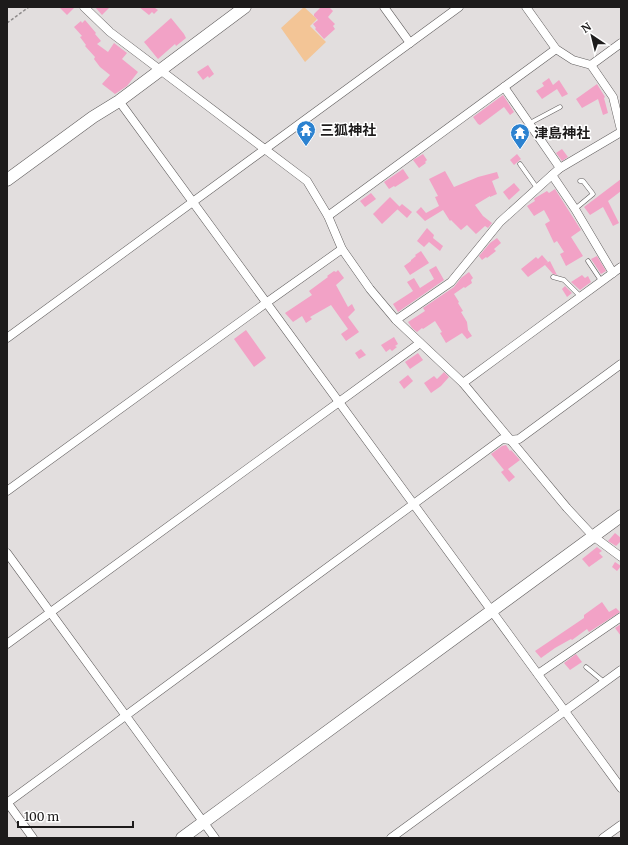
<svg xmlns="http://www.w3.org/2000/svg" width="628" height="845" font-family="Merriweather,'Noto Sans JP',serif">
	<rect width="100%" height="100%" fill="#e2dede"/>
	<polygon fill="#f3c596" points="304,7 317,19 310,26 326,42 305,62 281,28"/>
	<g fill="#f2a2c6">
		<polygon points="59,7 75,7 67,15"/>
		<polygon points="95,7 110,7 102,15"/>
		<polygon points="139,7 156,7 155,8 158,10 154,14 152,12 149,15"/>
		<polygon points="321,7 329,7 333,11 328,17 335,24 333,26 335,29 324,39 315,29 316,28 313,24 318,20 314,16 314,14"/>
		<polygon points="171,18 184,34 186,38 176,46 175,44 158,59 144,42"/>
		<polygon points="85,20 96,33 95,34 101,41 97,44 108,52 114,43 127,53 122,59 138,72 127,86 115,94 102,84 110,75 100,67 94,59 95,57 85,46 86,45 80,37 82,36 74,27 81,21 82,23"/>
		<polygon points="208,65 214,74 209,78 208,76 203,80 197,72"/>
		<polygon points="549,78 553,85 559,80 568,94 562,97 557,89 542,99 536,91 544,86 542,83"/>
		<polygon points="597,84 605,97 604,98 608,113 603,115 598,99 582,108 576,99"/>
		<polygon points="503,95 514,112 510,115 504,107 480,125 478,124 473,117"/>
		<polygon points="562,149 568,157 562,161 556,153"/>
		<polygon points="423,154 427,160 425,162 426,163 419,168 413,160"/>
		<polygon points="517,154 521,159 514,165 510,160"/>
		<polygon points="403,169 409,178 395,187 394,186 389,189 384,182"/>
		<polygon points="445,171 454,187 478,177 497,172 499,178 492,181 497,194 490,197 490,196 475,205 483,216 492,223 488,228 485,226 476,234 467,225 461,230 451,220 450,221 443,210 425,221 416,212 421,207 426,213 439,206 435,197 438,196 429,179"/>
		<polygon points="621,179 621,191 608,201 619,223 613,226 603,207 590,215 584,207"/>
		<polygon points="514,183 520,190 509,200 503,192"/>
		<polygon points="555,189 581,230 571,237 583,256 566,266 560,254 564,252 557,241 554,243 545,224 550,221 544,210 534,216 527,206 535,201 534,199 535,198 547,191 549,193"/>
		<polygon points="371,193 376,199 365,207 360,201"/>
		<polygon points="390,197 400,207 382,224 373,214"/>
		<polygon points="402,204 412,212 407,218 397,209"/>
		<polygon points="427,228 434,235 433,238 443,246 440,251 429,242 424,247 417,241"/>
		<polygon points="497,238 501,243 494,249 496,251 487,258 486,257 482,260 479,256 490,243"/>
		<polygon points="421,251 429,263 410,275 404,266 411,261 411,260 416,256 415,255"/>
		<polygon points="542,255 548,262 545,264 550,261 557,275 553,274 545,265 528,277 521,269 536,257 538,259"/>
		<polygon points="597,256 606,271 601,274 591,259"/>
		<polygon points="436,266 444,280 398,312 393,304 413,291 407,282 414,278 420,288 434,279 429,270"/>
		<polygon points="338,270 344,278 336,285 348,307 352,304 355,310 348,317 359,332 346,341 341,334 348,329 331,305 310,317 312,319 306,323 302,316 293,322 285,313 312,295 309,291 328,277 327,276 334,271 336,272"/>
		<polygon points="469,272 473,278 471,280 472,283 465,288 464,287 454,294 459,302 458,303 463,311 461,312 467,322 468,330 472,336 467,339 462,333 446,343 440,333 442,332 435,321 423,329 422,328 417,332 412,328 408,322 425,311 423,308 454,287 461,278"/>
		<polygon points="582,275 585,278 588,276 591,282 580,290 571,282"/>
		<polygon points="565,286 572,293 567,297 562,289"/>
		<polygon points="246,330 266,358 254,367 234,339"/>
		<polygon points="394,337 398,344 395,346 397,347 392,351 390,349 386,352 381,345"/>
		<polygon points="361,349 366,355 359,359 355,353"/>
		<polygon points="418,353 423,360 410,369 405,362"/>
		<polygon points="444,372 449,377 441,386 431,393 424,383 434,376 437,379"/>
		<polygon points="408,375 413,381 404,389 399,382"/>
		<polygon points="506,445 510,451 511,450 520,460 508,469 515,477 509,482 501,472 504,470 491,454 502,446"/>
		<polygon points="615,533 621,538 621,541 616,546 608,541"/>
		<polygon points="597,547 602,551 599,553 603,557 589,567 582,559"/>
		<polygon points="615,562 621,566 617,571 612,567"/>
		<polygon points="602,602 609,612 616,608 620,612 589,632 587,629 572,640 571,639 555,648 541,658 535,651 584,618 584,615"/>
		<polygon points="621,624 621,636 615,628"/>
		<polygon points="576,654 582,662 570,670 564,663"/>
	</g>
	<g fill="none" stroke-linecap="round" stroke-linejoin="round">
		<g stroke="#636060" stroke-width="5">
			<g id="lane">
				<polyline points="530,123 560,107"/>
				<polyline points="520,164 537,188"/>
				<polyline points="575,209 593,194 583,181 580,181"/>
				<polyline points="588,261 602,282"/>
				<polyline points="553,277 564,280 581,297"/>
				<polyline points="586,667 604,682"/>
			</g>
		</g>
		<g stroke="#636060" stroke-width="9">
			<g id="street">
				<polyline points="84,7 110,32 307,181 328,216 342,249 370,289 396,320 463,383 567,508 593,536 621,557"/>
				<polyline points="384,7 410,43"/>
				<polyline points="526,7 556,49 573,60 591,65 613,97 621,130"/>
				<polyline points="591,65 621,43"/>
				<polyline points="504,87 560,168"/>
				<polyline points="119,101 621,788"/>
				<polyline points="552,175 575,209 613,273"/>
				<polyline points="328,216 556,49"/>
				<polyline points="396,320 451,282 500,222 552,175 560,168 621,132"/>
				<polyline points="7,338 459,7"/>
				<polyline points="463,383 621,267"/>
				<polyline points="7,491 266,303 342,249"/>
				<polyline points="7,553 215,838"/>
				<polyline points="7,644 420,343"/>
				<polyline points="538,674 621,617"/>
				<polyline points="7,802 33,838"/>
				<polyline points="7,803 502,439 510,440 519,439 621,364"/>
				<polyline points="391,838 621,670"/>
				<polyline points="603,838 621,825"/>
			</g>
		</g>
		<g stroke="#636060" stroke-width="13">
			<g id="secondary">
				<polyline points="7,180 93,117 119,101 245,7"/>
				<polyline points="182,838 621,516"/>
			</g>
		</g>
		<polyline stroke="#8f8c8c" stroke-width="1.5" stroke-dasharray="3 2" stroke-linecap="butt" points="7,23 29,7"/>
		<use href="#lane" stroke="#fff" stroke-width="4"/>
		<use href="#street" stroke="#fff" stroke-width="8"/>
		<use href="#secondary" stroke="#fff" stroke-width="12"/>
	</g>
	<defs>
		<g id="temple-pin" transform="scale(1)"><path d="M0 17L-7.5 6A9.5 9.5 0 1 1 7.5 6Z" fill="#2c82d0" stroke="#fff"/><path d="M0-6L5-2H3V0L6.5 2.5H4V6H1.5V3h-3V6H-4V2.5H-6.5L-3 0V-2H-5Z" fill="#fff"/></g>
	</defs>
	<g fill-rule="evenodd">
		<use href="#temple-pin" x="306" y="130"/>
		<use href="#temple-pin" x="520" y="133"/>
	</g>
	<g text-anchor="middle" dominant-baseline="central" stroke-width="3" stroke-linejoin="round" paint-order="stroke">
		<g font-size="14" font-weight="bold" fill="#1d1b1b" stroke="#fff" text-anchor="start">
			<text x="320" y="130">三狐神社</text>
			<text x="534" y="133">津島神社</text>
		</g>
	</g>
	<rect width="628" height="845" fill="none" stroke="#1d1b1b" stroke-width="16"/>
	<g transform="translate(592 36) rotate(325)" stroke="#ffffff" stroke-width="3" paint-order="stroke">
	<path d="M0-3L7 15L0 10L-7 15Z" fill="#1d1b1b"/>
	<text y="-6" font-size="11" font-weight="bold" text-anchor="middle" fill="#1d1b1b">N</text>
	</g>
	<path d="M18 821v6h115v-6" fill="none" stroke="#1d1b1b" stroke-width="2"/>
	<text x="24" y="821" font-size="12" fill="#1d1b1b" stroke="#ffffff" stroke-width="3" paint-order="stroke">100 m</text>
</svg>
